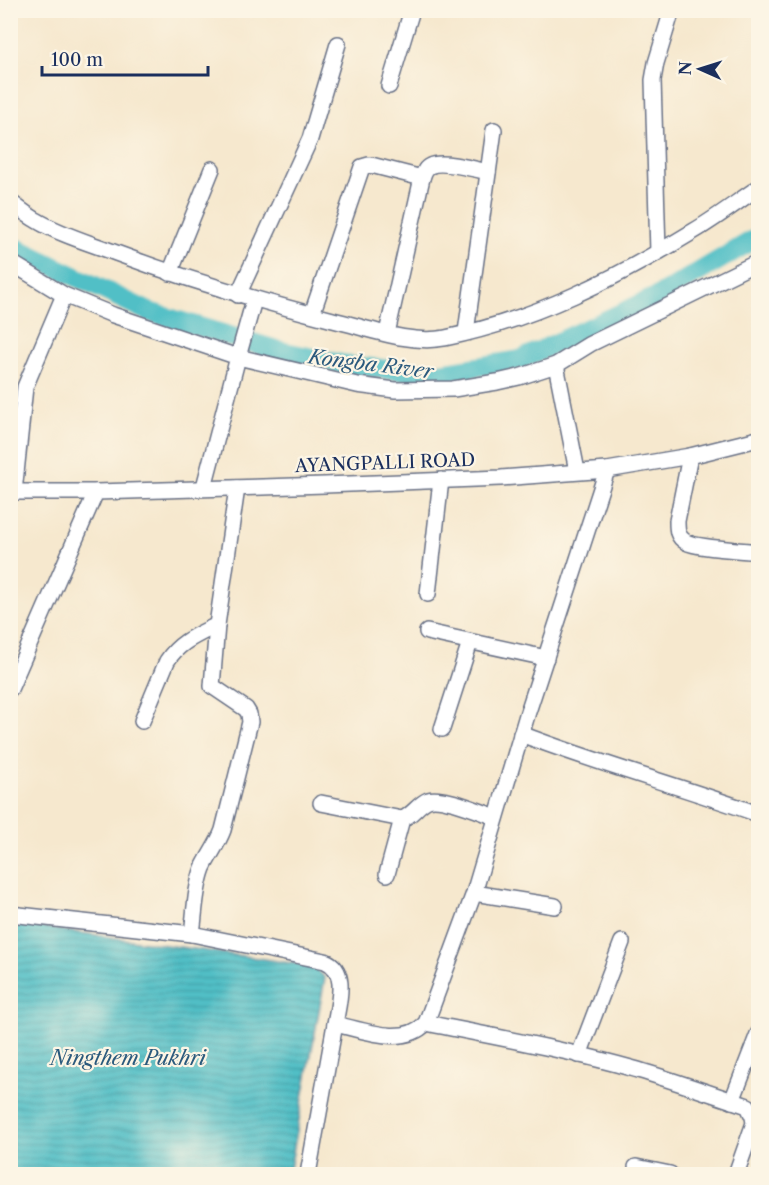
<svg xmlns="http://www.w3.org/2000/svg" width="769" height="1185" font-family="'Libre Caslon Text',serif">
	<defs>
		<pattern id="water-rules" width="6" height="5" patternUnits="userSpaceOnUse" patternTransform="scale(1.5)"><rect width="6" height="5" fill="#51bfc6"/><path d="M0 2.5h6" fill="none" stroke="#429ca4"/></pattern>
	</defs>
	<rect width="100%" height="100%" fill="#fcf5e5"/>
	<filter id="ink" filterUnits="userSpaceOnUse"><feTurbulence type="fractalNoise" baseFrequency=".0167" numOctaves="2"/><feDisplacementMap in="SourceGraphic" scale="12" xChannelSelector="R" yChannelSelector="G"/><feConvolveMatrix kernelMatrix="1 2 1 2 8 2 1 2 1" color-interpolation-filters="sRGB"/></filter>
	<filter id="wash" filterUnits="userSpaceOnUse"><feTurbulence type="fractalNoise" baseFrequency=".008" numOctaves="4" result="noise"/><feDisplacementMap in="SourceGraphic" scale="24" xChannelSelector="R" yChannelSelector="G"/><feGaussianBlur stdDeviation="1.35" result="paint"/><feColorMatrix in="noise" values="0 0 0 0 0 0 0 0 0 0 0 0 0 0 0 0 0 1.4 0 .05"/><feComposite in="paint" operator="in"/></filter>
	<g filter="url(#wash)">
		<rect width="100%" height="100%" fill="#f6e8ce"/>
		<polygon fill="url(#water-rules)" stroke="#367792" stroke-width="1.5" points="11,923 313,966 325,978 289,1174 11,1174"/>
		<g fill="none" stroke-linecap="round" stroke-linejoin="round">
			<polyline stroke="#51bfc6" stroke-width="20" points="10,245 149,312 280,351 351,366 433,374 520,360 660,295 758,237"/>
		</g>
	</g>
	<g filter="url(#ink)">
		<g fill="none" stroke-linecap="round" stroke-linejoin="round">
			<g stroke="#687085" stroke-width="18">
				<g id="minor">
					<polyline points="389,86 412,10"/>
					<path d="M10 202C19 208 27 215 36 220 61 235 90 243 116 253 188 280 259 301 333 320 368 328 409 345 445 338 534 320 617 278 694 231 716 218 737 202 758 188"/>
					<polyline points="658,252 653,80 656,63 672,10"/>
					<polyline points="10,262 64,295 113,315 238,357 204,487"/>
					<polyline points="170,273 212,169"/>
					<polyline points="238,295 310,139 338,44"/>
					<polyline points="254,300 238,357 357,385 395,390 453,389 497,382 519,377 556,365 590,344 758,262"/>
					<polyline points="312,314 362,167 369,165 375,166 422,178"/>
					<polyline points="466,332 494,130"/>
					<path d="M387 333 422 178C424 173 425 168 430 166 441 160 475 169 488 172"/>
					<polyline points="556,365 577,471"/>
					<path d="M690 456 677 521C677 530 677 537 686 542 696 548 744 550 758 552"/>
					<polyline points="10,492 96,492 325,485 501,478 607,470 690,456 758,439"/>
					<polyline points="14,492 25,387 64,295"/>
					<polyline points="428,594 441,480"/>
					<polyline points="427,632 546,658"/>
					<polyline points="10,689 96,492"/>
					<path d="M142 721 167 661C179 642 197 635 217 625"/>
					<polyline points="442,729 470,642"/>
					<path d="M521 734C599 764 680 786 758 814"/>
					<path d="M321 803 402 819C413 815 418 804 428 800 442 795 481 812 496 817"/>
					<polyline points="387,874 402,819"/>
					<polyline points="474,893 555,906"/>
					<path d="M10 914 192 934 325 961C349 970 338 1004 335 1024"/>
					<path d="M192 934C195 912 195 889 203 868 209 855 218 844 223 830L250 722 249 714 246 709 212 686 217 625 237 488"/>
					<path d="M426 1023C497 1037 568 1050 638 1070 675 1081 711 1094 748 1106L753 1117 754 1123 736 1174"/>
					<polyline points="579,1055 622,942"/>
					<polyline points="732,1101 758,1034"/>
					<polyline points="636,1167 670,1174"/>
					<path d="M308 1174 335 1024C363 1030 404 1047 426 1023L474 893 527 715 607 470"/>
				</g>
			</g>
			<use href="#minor" stroke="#fff" stroke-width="15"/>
		</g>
	</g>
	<g text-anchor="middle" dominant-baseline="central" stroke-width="4.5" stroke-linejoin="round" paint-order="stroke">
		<g font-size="18" fill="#1b2f5e" stroke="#fcf5e5">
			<text transform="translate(385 463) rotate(-2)">AYANGPALLI ROAD</text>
		</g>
		<g font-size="20" font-style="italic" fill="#2b5a7d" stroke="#fcf5e5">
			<text transform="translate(371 364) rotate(7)">Kongba River</text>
			<text x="128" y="1058">Ningthem Pukhri</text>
		</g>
	</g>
	<rect width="769" height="1185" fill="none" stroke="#fcf5e5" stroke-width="36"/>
	<g transform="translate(700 69) rotate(273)" stroke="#fcf5e5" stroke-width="4.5" paint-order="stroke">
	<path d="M0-4.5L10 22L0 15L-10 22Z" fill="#1b2f5e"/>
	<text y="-9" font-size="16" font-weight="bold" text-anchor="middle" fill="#1b2f5e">N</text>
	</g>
	<path d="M42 66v9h166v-9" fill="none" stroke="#1b2f5e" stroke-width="3"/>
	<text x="51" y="66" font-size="18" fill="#1b2f5e" stroke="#fcf5e5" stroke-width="4.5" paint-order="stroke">100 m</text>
</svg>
